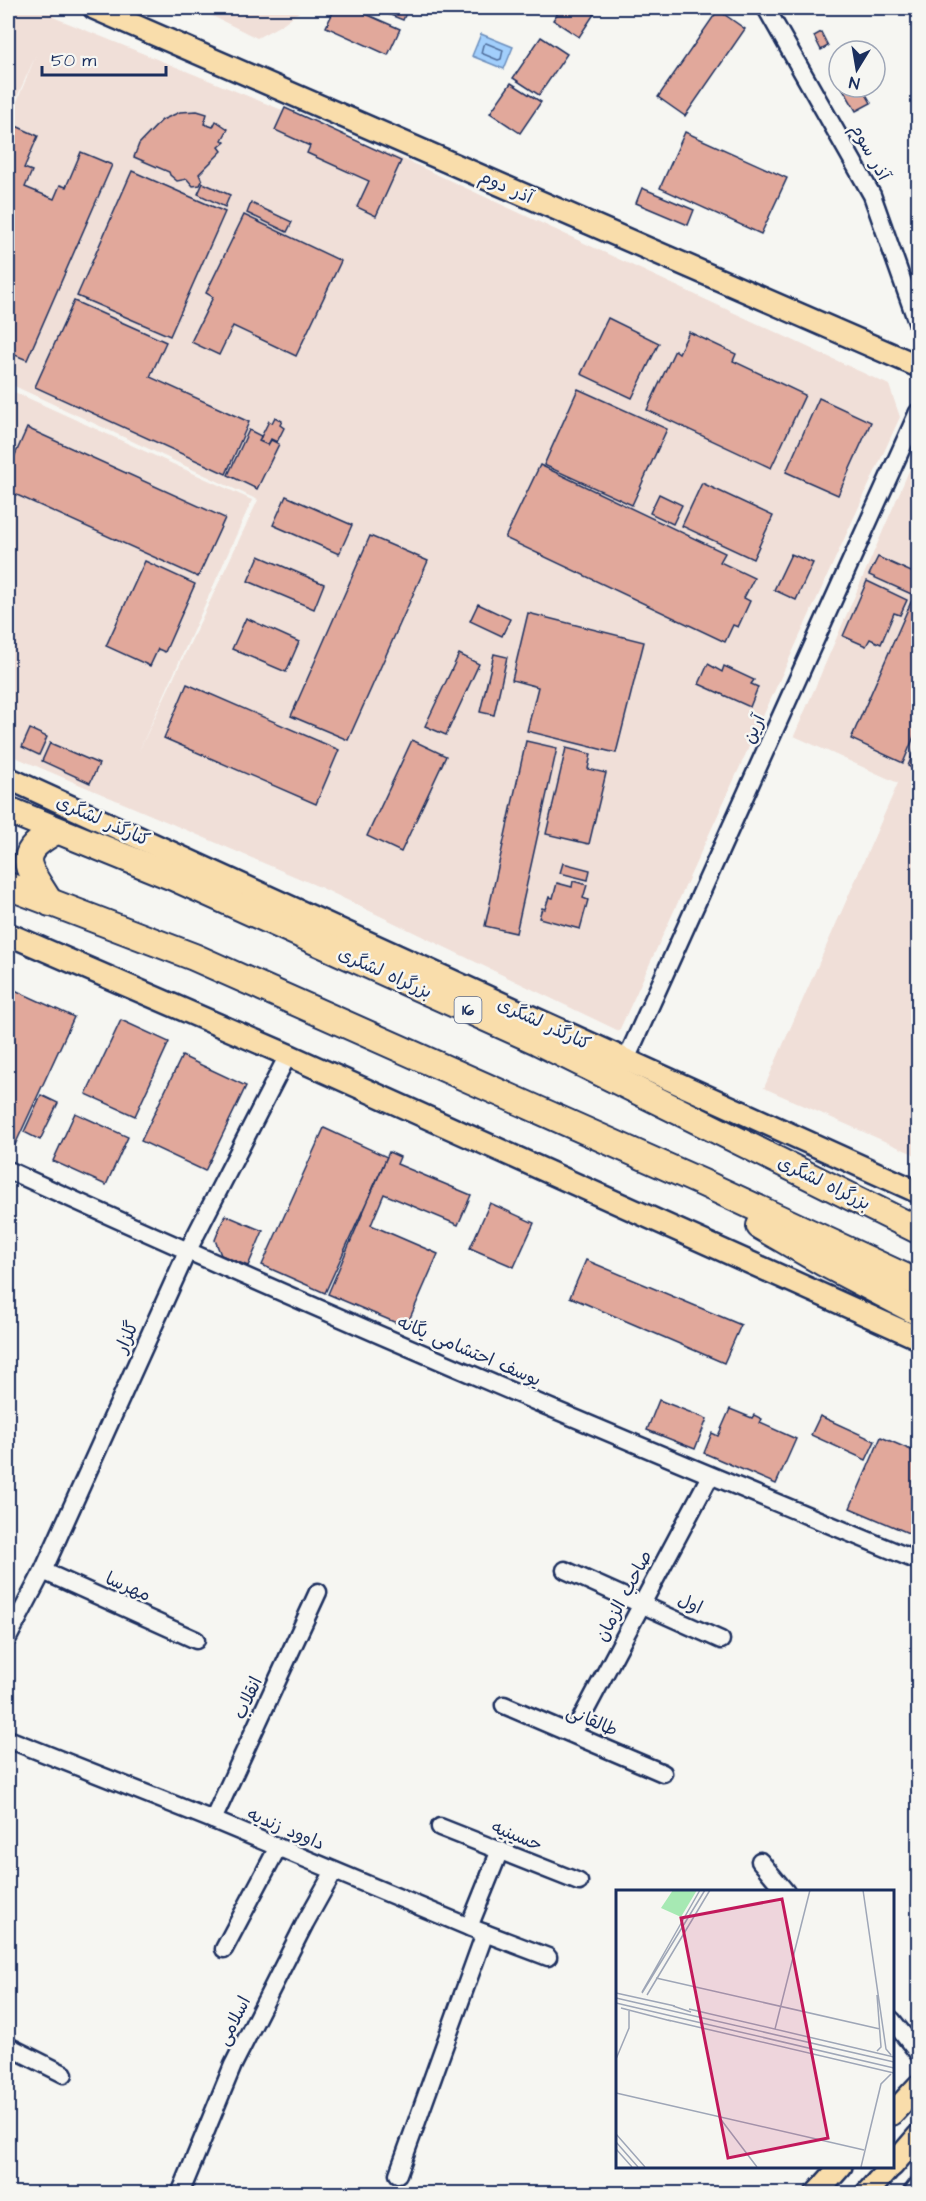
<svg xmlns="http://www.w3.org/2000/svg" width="926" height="2201" font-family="'Architects Daughter','Playpen Sans Arabic',sans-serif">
	<rect width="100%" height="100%" fill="#f6f6f2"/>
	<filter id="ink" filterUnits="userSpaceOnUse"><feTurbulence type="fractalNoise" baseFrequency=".0167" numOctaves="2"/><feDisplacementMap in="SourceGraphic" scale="12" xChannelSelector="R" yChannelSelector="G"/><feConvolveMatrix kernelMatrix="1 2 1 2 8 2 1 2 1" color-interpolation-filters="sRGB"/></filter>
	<g filter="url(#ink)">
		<g fill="#f0dfd8">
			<polygon points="8,8 46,8 55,11 53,17 410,162 889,385 900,417 619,1031 322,888 8,754 8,389 252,500 138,753 258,500 8,383 8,123 36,55 8,117"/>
			<polygon points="196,8 304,8 281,25 257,38"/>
			<polygon points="918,450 918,1156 764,1088 898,783 794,736"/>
		</g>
		<polygon fill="#a2cffc" stroke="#6c8fbd" stroke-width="1.5" points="481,34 513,47 504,69 472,56"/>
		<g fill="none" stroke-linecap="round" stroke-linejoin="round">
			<polygon stroke="#516f9d" stroke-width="1.5" points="486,43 503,50 501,59 498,60 481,53 483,45"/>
		</g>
		<g fill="#e1a89b" stroke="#1b2f5e" stroke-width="1.5">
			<polygon points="335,8 352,8 400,29 388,55 326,27"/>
			<polygon points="373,8 408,8 403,20"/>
			<polygon points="561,8 598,8 579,37 553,20"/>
			<polygon points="718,10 745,29 685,116 658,97"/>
			<polygon points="821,32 828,46 821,50 814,36"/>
			<polygon points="541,37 567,54 539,95 513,78"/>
			<polygon points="511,83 541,102 520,133 490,113"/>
			<polygon points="842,87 862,87 871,103 856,111"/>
			<polygon points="285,108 401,161 376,216 357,207 369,181 307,153 310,146 275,130"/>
			<polygon points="197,111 207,114 204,124 213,127 216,121 228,129 222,140 225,142 219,147 222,151 199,174 202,181 200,185 193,186 187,179 177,181 170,175 169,172 134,157 139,144 162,120 180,112"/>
			<polygon points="16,126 38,136 24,168 32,171 25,187 54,199 60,185 66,187 81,152 112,165 27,360 8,352 8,146"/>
			<polygon points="685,132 787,178 761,234 660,188"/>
			<polygon points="132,171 225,212 170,336 77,296"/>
			<polygon points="203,183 230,195 225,207 198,194"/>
			<polygon points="642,188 694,210 688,225 636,203"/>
			<polygon points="251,203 292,222 287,232 247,213"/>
			<polygon points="244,215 341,261 296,356 233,326 219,355 191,342 213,297 206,293"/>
			<polygon points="74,301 166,342 150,377 249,422 226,474 35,387"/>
			<polygon points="608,318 659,343 632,398 581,374"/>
			<polygon points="689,332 736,354 733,361 805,395 771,468 647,410 675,350 679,353"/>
			<polygon points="578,389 667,429 632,505 544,465"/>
			<polygon points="819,398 871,422 838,495 786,472"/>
			<polygon points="275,417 282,421 280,425 284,428 277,442 271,439 268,445 259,441 269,421 272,423"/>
			<polygon points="27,428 225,518 198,577 8,491 8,471"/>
			<polygon points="249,430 261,436 259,441 268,445 271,440 279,444 257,489 228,475"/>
			<polygon points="540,465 725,553 720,562 754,578 744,598 750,601 738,627 733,625 725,642 505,538"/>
			<polygon points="702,483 773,516 753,559 682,526"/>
			<polygon points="659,494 682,505 673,524 650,513"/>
			<polygon points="286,496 352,525 339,554 273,525"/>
			<polygon points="370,536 428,561 348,740 291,716"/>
			<polygon points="791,554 813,563 796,600 774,590"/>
			<polygon points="259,556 324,584 314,609 248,581"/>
			<polygon points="878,557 918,575 918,597 869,575"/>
			<polygon points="145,561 195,584 165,652 158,649 150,666 106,646"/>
			<polygon points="867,581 907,600 900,615 894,613 881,644 870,639 866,646 843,636"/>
			<polygon points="911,602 918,606 918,727 903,763 851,739"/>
			<polygon points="478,604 510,619 502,636 470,621"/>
			<polygon points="528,613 644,642 616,753 527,731 538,687 512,680"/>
			<polygon points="246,618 299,642 286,672 232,649"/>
			<polygon points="459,654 479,664 446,735 425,726"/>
			<polygon points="494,654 507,657 494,715 480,712"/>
			<polygon points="708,664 722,672 724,666 754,680 751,684 758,687 750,707 699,684"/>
			<polygon points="187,684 339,750 316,804 164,738"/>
			<polygon points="30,729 47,737 39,755 22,747"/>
			<polygon points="412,740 446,756 401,852 367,836"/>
			<polygon points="526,741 557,748 516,933 485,926"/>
			<polygon points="918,741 918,772 908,766"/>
			<polygon points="50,743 99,764 90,783 42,761"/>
			<polygon points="566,748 591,754 588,769 606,773 589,844 546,834"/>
			<polygon points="563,863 590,870 588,880 560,873"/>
			<polygon points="573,881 587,885 583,898 588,900 580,929 539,918 542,908 545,909 549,897 553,898 557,883 572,887"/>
			<polygon points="8,987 74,1017 15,1145 8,1141"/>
			<polygon points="121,1020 169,1042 135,1116 86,1094"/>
			<polygon points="182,1056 246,1086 205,1171 141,1141"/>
			<polygon points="41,1095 58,1103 40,1140 24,1132"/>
			<polygon points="75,1113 128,1137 106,1185 53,1161"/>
			<polygon points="324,1128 387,1157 325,1293 262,1265"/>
			<polygon points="389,1152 400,1157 397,1164 471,1195 458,1225 384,1194 371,1225 438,1254 406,1327 328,1294"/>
			<polygon points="490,1203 534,1223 514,1267 470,1248"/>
			<polygon points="225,1215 263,1231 248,1266 221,1255 215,1240"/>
			<polygon points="586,1260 741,1325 724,1363 570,1297"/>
			<polygon points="659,1400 707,1419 695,1449 647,1430"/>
			<polygon points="730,1409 752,1418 754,1415 762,1419 760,1423 796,1439 776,1484 704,1453 712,1433 718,1436"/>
			<polygon points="820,1416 875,1441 866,1460 811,1435"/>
			<polygon points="881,1437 918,1453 918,1537 850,1508"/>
		</g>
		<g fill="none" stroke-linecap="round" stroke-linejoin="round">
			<g stroke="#1b2f5e" stroke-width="21">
				<g id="minor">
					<polyline points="766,8 872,195 918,325"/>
					<polyline points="625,1062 918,412"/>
					<path d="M8 1170C308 1307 613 1436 918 1561"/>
					<polyline points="565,1570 721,1640"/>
					<polyline points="43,1571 196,1640"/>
					<polyline points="8,1638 43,1571 187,1252 288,1055"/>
					<polyline points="504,1705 663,1773"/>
					<polyline points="573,1734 710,1476"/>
					<polyline points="8,1739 213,1820 469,1927 548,1957"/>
					<polyline points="213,1820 318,1592"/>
					<polyline points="440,1827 579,1882"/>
					<polyline points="760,1861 786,1892"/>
					<polyline points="469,1927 500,1850"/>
					<polyline points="224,1949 278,1847"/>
					<polyline points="892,2020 918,2053"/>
					<polyline points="8,2046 64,2074"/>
					<polyline points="398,2174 485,1933"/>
					<polyline points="180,2194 233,2065 305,1923 334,1871"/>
					<polyline points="911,2194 918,2185"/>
				</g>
			</g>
			<g stroke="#1b2f5e" stroke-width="26">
				<g id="major">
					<polyline points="94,8 918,366"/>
					<path d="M8 778C311 916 614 1056 918 1192"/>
					<polyline points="8,934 288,1055 918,1338"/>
					<polyline points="892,2114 918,2086"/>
					<polyline points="892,2166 918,2136"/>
					<polyline points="816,2194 841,2166"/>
					<polyline points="866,2194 891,2166"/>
				</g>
			</g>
			<g stroke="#1b2f5e" stroke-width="30">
				<g id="highway">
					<polyline points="8,810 173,877 537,1041 918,1230"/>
					<polyline points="8,886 194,957 703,1183 918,1283"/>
					<path d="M50 903C29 867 11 856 56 831"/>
					<polyline points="760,1226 824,1263 918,1312"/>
				</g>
			</g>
			<use href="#minor" stroke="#f6f6f2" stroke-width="16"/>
			<use href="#major" stroke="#f9ddab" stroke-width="21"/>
			<use href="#highway" stroke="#f9ddab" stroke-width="26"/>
		</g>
	</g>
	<g text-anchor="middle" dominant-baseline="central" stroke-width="5" stroke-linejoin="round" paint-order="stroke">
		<rect fill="#f6f6f2" stroke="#5d6b8a" stroke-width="1.5" x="454.5" y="997" width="27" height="26" rx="4.5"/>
		<g font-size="16" font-weight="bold" fill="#1b2f5e">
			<text x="468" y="1010">16</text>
		</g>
		<g font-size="18" fill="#1b2f5e" stroke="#f6f6f2">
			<text transform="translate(870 152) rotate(61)">آذر سوم</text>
			<text transform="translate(506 187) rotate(24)">آذر دوم</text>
			<text transform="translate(754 729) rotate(-66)">آرین</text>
			<text transform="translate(103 821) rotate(24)">کنارگذر لشگری</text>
			<text transform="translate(385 973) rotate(24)">بزرگراه لشگری</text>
			<text transform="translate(544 1024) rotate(25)">کنارگذر لشگری</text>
			<text transform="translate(824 1183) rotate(26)">بزرگراه لشگری</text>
			<text transform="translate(127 1337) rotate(-66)">گلزار</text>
			<text transform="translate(469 1351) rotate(23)">یوسف احتشامی یگانه</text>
			<text transform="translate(128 1587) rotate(24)">مهرسا</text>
			<text transform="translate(624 1596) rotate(-62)">صاحب الزمان</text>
			<text transform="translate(690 1604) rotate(25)">اول</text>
			<text transform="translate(248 1698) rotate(-65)">انقلاب</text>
			<text transform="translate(592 1721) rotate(23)">طالقانی</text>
			<text transform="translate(286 1829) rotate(23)">داوود زندیه</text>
			<text transform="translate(517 1836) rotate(22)">حسینیه</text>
			<text transform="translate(234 2021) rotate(-63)">اسلامی</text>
		</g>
	</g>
	<g transform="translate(616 1890)">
		<rect width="278" height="278" fill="#f6f6f2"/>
		<path d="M57 0H81L65 27 45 18Z" fill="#a6e9b3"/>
		<path fill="none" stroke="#9ea6b7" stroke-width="1.5" d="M247 0 270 159 275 165M40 88 264 139M26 102 84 0M0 103 59 116M26 103 89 0M31 105 94 0M0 108 278 172M0 113 278 178M57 116 75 122M5 118 55 131M73 119 278 167M52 130 278 183M159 139 194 0M261 161 265 157 261 105M0 169 13 138V121M0 203 248 260M103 227 141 277M0 244 29 277M0 252 22 277M0 259 16 277M245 277 265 194 275 184"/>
		<path fill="#c2185b" fill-opacity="0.15" stroke="#c2185b" stroke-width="3" d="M166 9 212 248 112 268 65 28Z"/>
		<rect width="278" height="278" fill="none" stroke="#1b2f5e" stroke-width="3"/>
	</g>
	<rect width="926" height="2201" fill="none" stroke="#f6f6f2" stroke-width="30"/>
	<rect x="15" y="15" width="896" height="2171" fill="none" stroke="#1b2f5e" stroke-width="2" filter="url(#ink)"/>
	<g transform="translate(857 69) rotate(191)"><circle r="28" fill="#f6f6f2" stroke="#9ea6b7" stroke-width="1.5"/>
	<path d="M0-4.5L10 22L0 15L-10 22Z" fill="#1b2f5e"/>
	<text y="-9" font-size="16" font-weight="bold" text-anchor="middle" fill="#1b2f5e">N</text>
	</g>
	<path d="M42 66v9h124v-9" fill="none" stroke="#1b2f5e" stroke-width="3"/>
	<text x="51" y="66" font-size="18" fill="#1b2f5e" stroke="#f6f6f2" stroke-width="4.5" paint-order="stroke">50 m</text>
</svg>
